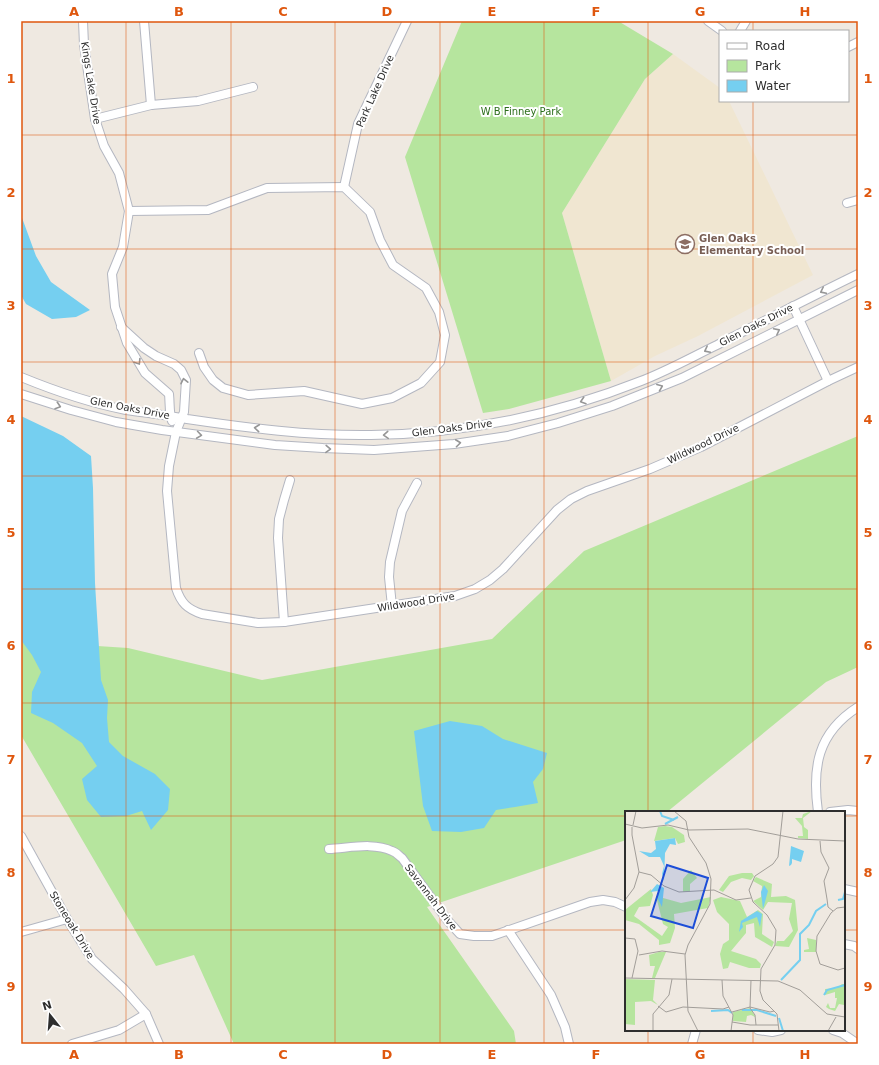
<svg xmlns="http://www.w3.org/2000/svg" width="879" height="1065" font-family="'DejaVu Sans',sans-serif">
	<rect width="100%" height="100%" fill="#efe9e1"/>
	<polygon fill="#f0e6d1" points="673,54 720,88 720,101 729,101 813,275 698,336 655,356 611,381 562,213 645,79"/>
	<g fill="#b6e59e">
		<polygon points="462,21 618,21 673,54 645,79 562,213 611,381 509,409 483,413 405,157"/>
		<polygon points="858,436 858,667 826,682 667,812 626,812 626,840 427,907 514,1031 516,1044 234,1044 194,955 156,966 21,735 21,641 128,648 262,680 492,639 584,551"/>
	</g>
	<g fill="#75cff0">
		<polygon points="21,215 36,256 51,282 90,310 76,317 52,319 26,304 21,295"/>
		<polygon points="21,416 63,436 91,456 93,488 95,583 101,680 108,700 107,718 109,742 123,756 155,774 170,789 168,810 151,830 142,811 126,816 101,817 87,800 82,779 97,766 82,743 53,723 31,713 32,692 41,672 32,655 21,640"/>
		<polygon points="450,721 482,726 503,739 547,753 543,769 533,782 538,803 515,807 496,810 484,828 461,832 432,831 423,806 414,731"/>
	</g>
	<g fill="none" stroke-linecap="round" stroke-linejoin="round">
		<g stroke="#b4b7c1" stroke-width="10">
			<g id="minor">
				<path d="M83 21 84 45 95 119 104 146 119 173 129 211 123 247 112 274 115 307 127 343 145 373 169 394C170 403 169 414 172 421"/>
				<polyline points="144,21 151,105"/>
				<polyline points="708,21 722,31"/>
				<polyline points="740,31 746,21"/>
				<polyline points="848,47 858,42"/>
				<polyline points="95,119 151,105 198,101 253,87"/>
				<polyline points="344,187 358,124 407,21"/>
				<polyline points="847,203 858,200"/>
				<polyline points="129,211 208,210 267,188 344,187 370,212 380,240 393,265 426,288 439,312 445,335 440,362 421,383 392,398 362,404 304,391 248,395 223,388 213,380 204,367 199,353"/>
				<polyline points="793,306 828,381"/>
				<path d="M121 327 144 348 156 356 174 364 181 370 186 380 184 412 176 432 169 466 167 491 176 588C181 603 187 609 202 614L258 623 284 622 455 596 475 589 490 580 503 569 557 510 571 499 587 491 650 469 701 447 828 381 858 367"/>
				<path d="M21 377C55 391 90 403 126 410 146 413 167 415 187 419 248 428 309 436 371 435 464 434 555 415 641 381 667 371 692 357 717 345 764 321 811 297 858 274"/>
				<polyline points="21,394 71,410 116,422 162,430 275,445 323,448 374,450 454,444 508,436 558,423 612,406 682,378 858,290"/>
				<polyline points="392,606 389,577 390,562 402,511 417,483"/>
				<polyline points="284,622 278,538 279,519 284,500 290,480"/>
				<path d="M818 812C812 768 817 733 858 707"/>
				<polyline points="830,812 848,810 858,811"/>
				<polyline points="21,836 67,919 92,959 124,989 146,1014 159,1044"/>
				<path d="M329 849C349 848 374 842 392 851 396 852 399 856 402 858L448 921 460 934 474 936H492L590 902 603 900 615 902 626 907"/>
				<polyline points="844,889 858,892"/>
				<polyline points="508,930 551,995 565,1027 569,1044"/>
				<polyline points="21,932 67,919"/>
				<polyline points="844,944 854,946 858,949"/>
				<polyline points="758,1030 772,1032 781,1030"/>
				<polyline points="833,1030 842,1033 858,1044"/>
				<polyline points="72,1044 119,1030 146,1014"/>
				<polyline points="692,1044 696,1030"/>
			</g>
		</g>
		<use href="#minor" stroke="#fff" stroke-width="8"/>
	</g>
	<defs><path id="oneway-chevron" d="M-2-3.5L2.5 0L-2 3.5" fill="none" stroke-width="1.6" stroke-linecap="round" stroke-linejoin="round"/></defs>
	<g stroke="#969696">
		<use href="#oneway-chevron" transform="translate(823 291) rotate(154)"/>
		<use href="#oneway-chevron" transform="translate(777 331) rotate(-27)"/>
		<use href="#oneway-chevron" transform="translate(707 350) rotate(153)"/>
		<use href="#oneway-chevron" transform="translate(138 362) rotate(58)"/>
		<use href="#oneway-chevron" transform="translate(184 381) rotate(-102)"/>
		<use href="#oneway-chevron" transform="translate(660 387) rotate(-22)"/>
		<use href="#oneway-chevron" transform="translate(583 401) rotate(162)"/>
		<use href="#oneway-chevron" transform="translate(58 406) rotate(18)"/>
		<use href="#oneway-chevron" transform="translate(257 428) rotate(-174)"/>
		<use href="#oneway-chevron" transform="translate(199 435) rotate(8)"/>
		<use href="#oneway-chevron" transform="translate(386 435) rotate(176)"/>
		<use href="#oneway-chevron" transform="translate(458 443) rotate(-7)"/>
		<use href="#oneway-chevron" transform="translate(328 449) rotate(2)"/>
	</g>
	<path fill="none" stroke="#df570e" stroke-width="1" stroke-opacity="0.55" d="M126 21V1044M231 21V1044M335 21V1044M440 21V1044M544 21V1044M648 21V812M753 21V31M753 101V812M21 135H858M21 249H858M21 362H858M21 476H858M21 589H858M21 703H858M21 816H626M844 816H858M21 930H626M844 930H858M648 1030V1044M753 1030V1044"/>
	<defs>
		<g id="school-ring" transform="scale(1)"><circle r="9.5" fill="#fff" stroke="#8d6e63" stroke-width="1.5"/><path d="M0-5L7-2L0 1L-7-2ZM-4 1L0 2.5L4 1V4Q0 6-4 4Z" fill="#8d6e63"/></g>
	</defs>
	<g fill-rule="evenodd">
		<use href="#school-ring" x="685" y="244"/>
	</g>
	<g text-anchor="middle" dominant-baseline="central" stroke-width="4" stroke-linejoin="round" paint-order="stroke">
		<g font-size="10" fill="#2e2e2e" stroke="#fff">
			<text transform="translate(91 83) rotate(81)">Kings Lake Drive</text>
			<text transform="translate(375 91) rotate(-66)">Park Lake Drive</text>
			<text transform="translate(756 325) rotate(-27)">Glen Oaks Drive</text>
			<text transform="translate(130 408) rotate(11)">Glen Oaks Drive</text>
			<text transform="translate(452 428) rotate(-7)">Glen Oaks Drive</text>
			<text transform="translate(703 444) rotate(-26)">Wildwood Drive</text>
			<text transform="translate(416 602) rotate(-9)">Wildwood Drive</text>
			<text transform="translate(431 897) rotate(53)">Savannah Drive</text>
			<text transform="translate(72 925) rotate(59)">Stoneoak Drive</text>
		</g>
		<g font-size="10" fill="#2c6e1b" stroke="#fff">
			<text x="521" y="111">W B Finney Park</text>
		</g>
		<g font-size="10" font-weight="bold" fill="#785e54" stroke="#fff" text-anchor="start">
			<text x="699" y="238">Glen Oaks<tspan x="699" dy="12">Elementary School</tspan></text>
		</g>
	</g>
	<g transform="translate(625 811)">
		<rect width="220" height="220" fill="#efe9e1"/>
		<path d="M187 0 178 7 179 16 183 19V28L173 27V25H178L177 15 170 7H177L178 3ZM40 15 47 16 59 24 60 31 53 33 50 27 29 30 33 16ZM66 59 72 67 65 73V81H58V68ZM117 62H127L129 65 126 69 117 67 106 71 98 81 94 79 104 65ZM131 66 147 73 146 86 161 85 170 89 173 119 164 136 150 135 152 130H159L168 120 164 108 167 92 143 91 138 99 128 90 136 86 137 75 128 70ZM26 78 28 84 25 95 14 96 9 105 37 125 43 116 38 113 31 85 56 92 86 86 83 97 49 103 50 117 45 132 34 134V129L14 113 0 109V99ZM96 86 115 90 122 106 133 99 138 103 137 123 149 131 147 136 130 126 129 112 121 114V122L106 140 131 148 136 153 135 157H124L105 151 103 157 98 158 95 143 98 133 104 129V113L92 101 88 89ZM182 127 191 129V141H179V139L184 138ZM34 141H41L30 167H27L30 155H25L24 144ZM0 168 30 169 28 189 33 194 26 190 10 191V214L0 213ZM217 173H220L219 194 214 193 210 200 204 198 201 196 203 192 205 197H210L212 187H210V181L200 184V178L212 177ZM125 197 130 205V211V206L126 204 122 205 121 211 108 210V201Z" fill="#b6e59e"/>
		<path d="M50 27 51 34 45 33 40 42 39 70 37 63 39 55 35 46H24L14 40 26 42 31 38 30 30ZM166 35 179 40 176 51 167 48V52L166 54 164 55ZM32 73 39 77 37 96 33 88V80L25 81 21 86ZM139 74 143 80 138 98 136 81ZM132 100 137 103 135 116 132 106 117 112 118 116 114 121 116 110Z" fill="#75cff0"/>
		<path fill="none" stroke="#75cff0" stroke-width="2" d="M35 0 37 5 49 9M40 13 53 6M213 89 218 88 220 81M156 169 175 149V123L184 114 191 100 201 93M199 184 202 179 220 174M117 199H132L151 205M86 200 103 199 107 202M154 207 158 220"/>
		<path fill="none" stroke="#a29e99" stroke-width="1" d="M49 0 61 10 64 26 81 52 86 68 85 93 63 134 60 144 63 200 73 220M0 13 17 17 43 14 64 19 123 18 173 28 220 30M8 14 11 0M195 30 196 41 204 57 199 70 202 88 203 96 208 100M14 61 26 64 39 75 54 81 89 79 111 89 126 87M0 89 9 77 14 61 7 24V16M220 96 212 97 206 102 192 125 191 140 195 153 213 159 220 157M0 127 10 128 13 140 7 167M14 144 37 140 60 143M0 167 153 170 175 179 202 203 220 206M97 169 98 185 108 204 106 220M126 169 125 197 130 204 131 214M33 195 41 201 58 196 98 198 104 196M107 201 125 196 145 201 149 200M107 211 125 214H153M28 220V203L44 184 47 168M154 220 152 203 138 189 135 180 136 158 150 134 151 119 142 104 128 91 124 79 130 65 148 53 153 46 158 0M203 220 211 206"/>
		<path fill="#1d4ed8" fill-opacity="0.15" stroke="#1d4ed8" stroke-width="2" d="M42 54 83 67 68 117 26 105Z"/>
		<rect width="220" height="220" fill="none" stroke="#2e2e2e" stroke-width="2"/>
	</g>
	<rect width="879" height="1065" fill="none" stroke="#ffffff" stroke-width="44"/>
	<rect x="719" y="30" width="130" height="72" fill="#ffffff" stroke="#ababab"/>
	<rect x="727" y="43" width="20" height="6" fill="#ffffff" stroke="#ababab"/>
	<text x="755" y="50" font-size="12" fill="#2e2e2e">Road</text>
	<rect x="727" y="60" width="20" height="12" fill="#b6e59e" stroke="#ababab"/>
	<text x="755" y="70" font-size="12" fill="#2e2e2e">Park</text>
	<rect x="727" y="80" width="20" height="12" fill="#75cff0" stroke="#ababab"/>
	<text x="755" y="90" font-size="12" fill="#2e2e2e">Water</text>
	<g transform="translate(50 1015) rotate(343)" stroke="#ffffff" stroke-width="3" paint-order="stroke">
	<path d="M0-3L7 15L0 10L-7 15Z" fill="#2e2e2e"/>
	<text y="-6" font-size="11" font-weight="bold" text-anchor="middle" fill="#2e2e2e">N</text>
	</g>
	<rect x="22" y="22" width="835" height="1021" fill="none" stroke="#df570e" stroke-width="1.5"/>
	<g font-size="13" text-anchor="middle" font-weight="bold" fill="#df570e">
		<text x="74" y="16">A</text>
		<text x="179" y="16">B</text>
		<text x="283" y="16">C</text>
		<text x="387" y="16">D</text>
		<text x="492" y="16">E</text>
		<text x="596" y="16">F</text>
		<text x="700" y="16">G</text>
		<text x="805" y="16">H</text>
		<text x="11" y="83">1</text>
		<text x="868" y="83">1</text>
		<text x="11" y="197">2</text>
		<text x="868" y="197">2</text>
		<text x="11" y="310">3</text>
		<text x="868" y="310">3</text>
		<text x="11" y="424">4</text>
		<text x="868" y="424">4</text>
		<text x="11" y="537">5</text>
		<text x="868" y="537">5</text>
		<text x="11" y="650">6</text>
		<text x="868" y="650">6</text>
		<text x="11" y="764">7</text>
		<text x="868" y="764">7</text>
		<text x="11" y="877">8</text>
		<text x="868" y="877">8</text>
		<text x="11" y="991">9</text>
		<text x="868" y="991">9</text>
		<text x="74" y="1059">A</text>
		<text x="179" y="1059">B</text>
		<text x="283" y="1059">C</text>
		<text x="387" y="1059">D</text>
		<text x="492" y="1059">E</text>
		<text x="596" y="1059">F</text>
		<text x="700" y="1059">G</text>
		<text x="805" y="1059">H</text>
	</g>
</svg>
